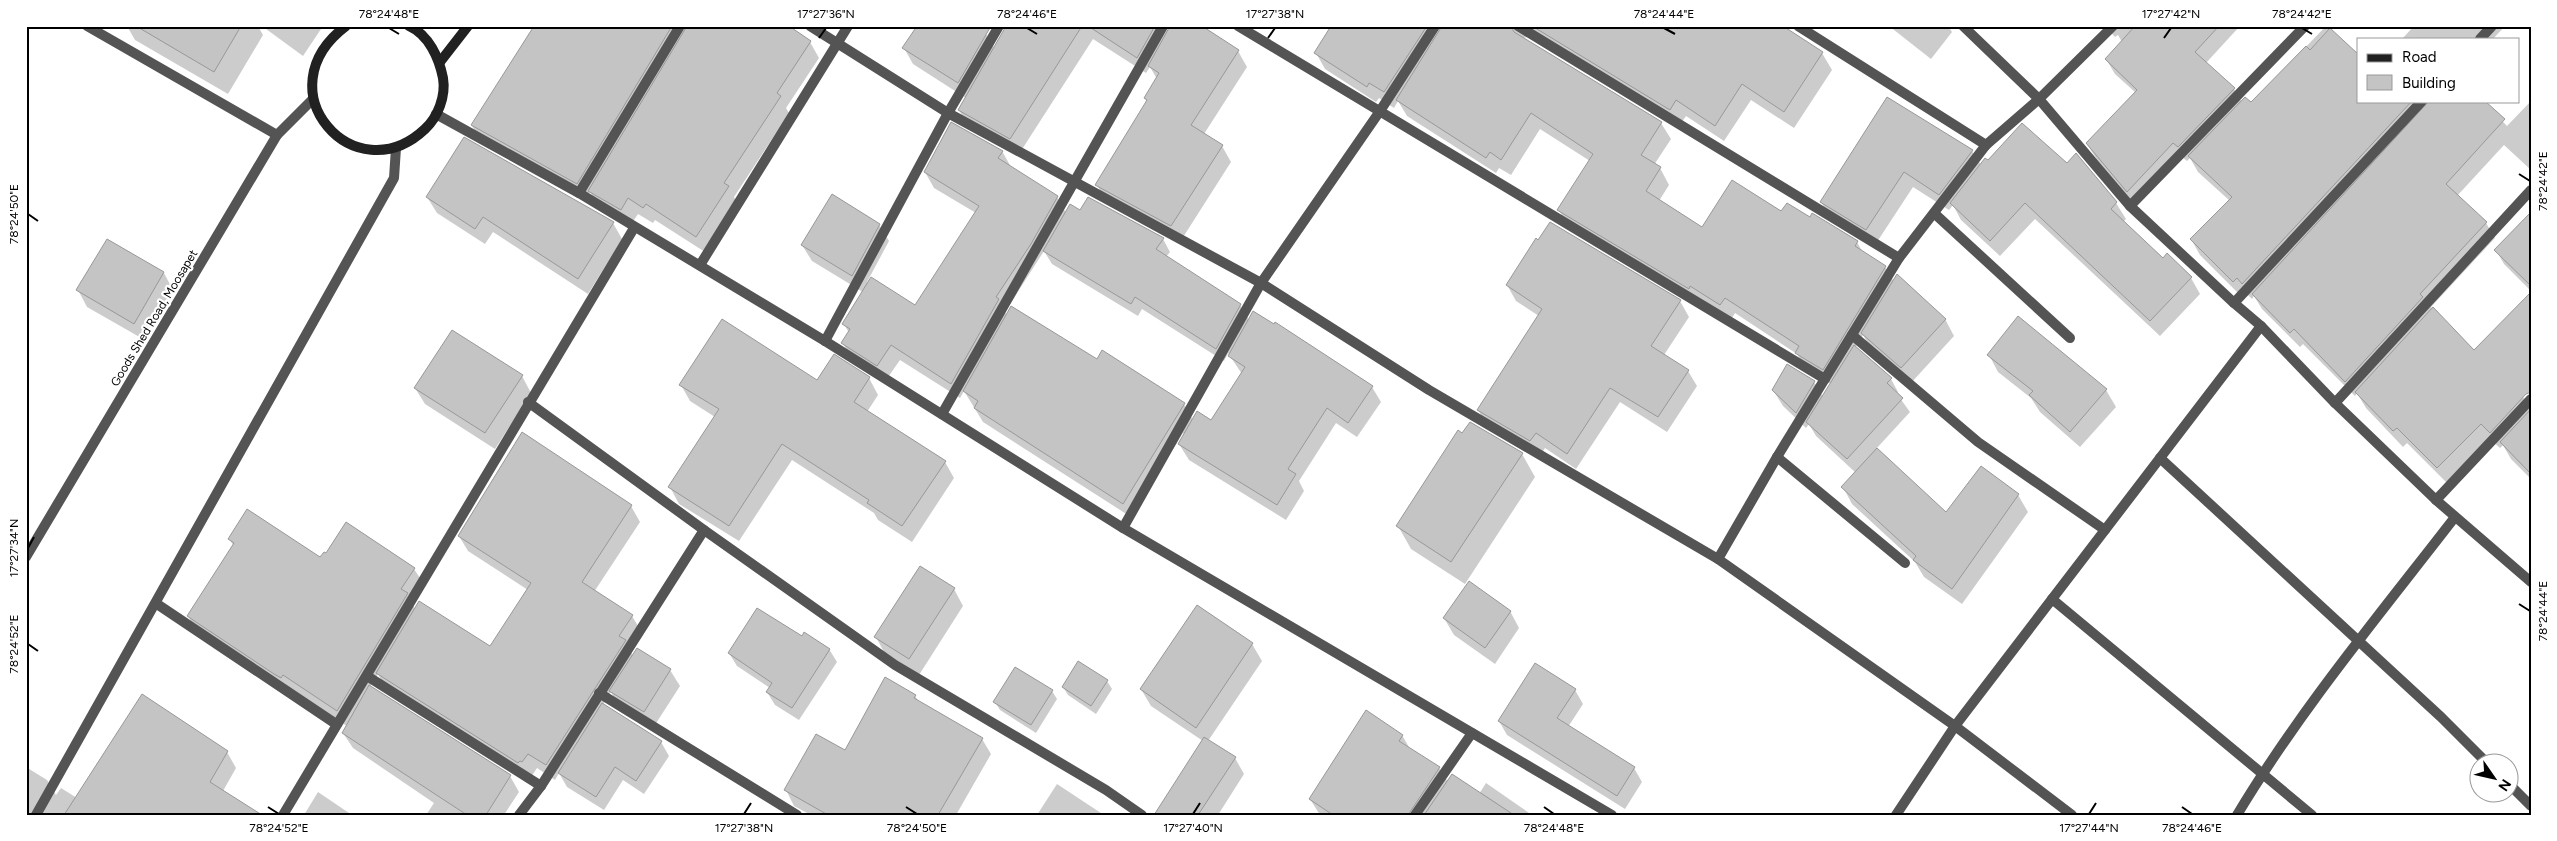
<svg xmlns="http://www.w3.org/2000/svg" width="2557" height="841" font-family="Figtree,sans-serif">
	<rect width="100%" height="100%" fill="#fff"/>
	<g fill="#0003" fill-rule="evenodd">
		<polygon points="127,26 258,26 263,35 228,94 135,40"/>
		<polygon points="262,26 323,26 303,56"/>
		<polygon points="536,26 787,26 810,42 819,58 786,108 789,113 734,197 737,203 705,252 655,220 653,223 638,214 630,226 599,207 590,192 586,199 482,142 472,126"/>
		<polygon points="1011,26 1180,26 1238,51 1247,67 1204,134 1222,146 1231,162 1180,242 1106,201 1097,185 1147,102 1145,98 1157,79 1150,67 1146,73 1093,39 1019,154 968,126 959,110 966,98 913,64 904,48 986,34 995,49"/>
		<polygon points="1333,26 1780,26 1822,53 1832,70 1794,128 1751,100 1724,141 1686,116 1679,126 1532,36 1523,38 1661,123 1671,139 1654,165 1660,168 1669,185 1659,201 1703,229 1782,213 1810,219 1857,242 1863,253 1885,267 1894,282 1945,319 1954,336 1911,383 1872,350 1863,335 1855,348 1891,379 1898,392 1897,394 1910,412 1876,449 1946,514 1982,467 2018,495 2028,512 1962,604 1924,577 1915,562 1852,504 1843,487 1856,473 1816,436 1809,424 1806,428 1783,406 1773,390 1788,366 1814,382 1823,397 1831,384 1806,369 1797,354 1735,313 1730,321 1568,226 1559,210 1590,161 1540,129 1511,175 1499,168 1496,173 1407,116 1398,101 1394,108 1379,98 1376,102 1325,69 1316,53"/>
		<polygon points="1889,26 1948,26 1952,32 1931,59"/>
		<polygon points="2105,26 2240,26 2206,63 2234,89 2242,102 2251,104 2326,26 2358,56 2358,101 2483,101 2507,126 2531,101 2531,170 2504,145 2457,196 2486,223 2495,238 2431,307 2474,352 2523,397 2531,410 2531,479 2511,459 2503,445 2500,448 2491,440 2447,483 2407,443 2403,447 2366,408 2357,393 2355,396 2303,344 2300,347 2262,309 2254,296 2252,299 2246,293 2242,297 2200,255 2191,239 2230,201 2198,172 2190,158 2187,161 2182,157 2136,206 2096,158 2087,144 2136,93 2115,74 2106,59 2122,42 2118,35 2115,37"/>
		<polygon points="2414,26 2505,26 2493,39 2402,39"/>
		<polygon points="1887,98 1972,151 1981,165 1988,161 2067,165 2116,203 2126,219 2123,222 2163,259 2191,278 2200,294 2160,336 2035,219 2000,256 1961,220 1953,205 1949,210 1913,187 1875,245 1831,218 1821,202"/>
		<path d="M1002 151 1011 167 1057 197 1066 213 1080 212 1163 239 1170 252 1166 257 1240 305 1249 320 1372 387 1381 402 1357 437 1336 423 1299 481 1304 491 1286 520 1189 460 1179 444 1185 434 1183 433 1131 517 983 422 964 391 960 398 900 360 886 380 851 358 843 343 849 333 844 324 863 292 812 261 802 245 879 225 889 241 867 282 915 307 976 213 934 188 925 172ZM1044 251 1052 264 1138 316 1142 309 1224 361 1228 353 1242 374 1212 422 1193 420 1184 404 1103 352 1097 361 1007 316 1005 312Z"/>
		<polygon points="427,197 613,223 622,239 588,294 493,232 485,244 437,213"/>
		<polygon points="2531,214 2531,291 2504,264 2496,250"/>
		<polygon points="107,240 164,273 173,290 143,339 87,307 78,290"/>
		<polygon points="1539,241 1680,301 1689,317 1664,355 1688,371 1697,386 1667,432 1620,402 1576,469 1545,448 1540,456 1488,426 1478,410 1539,316 1516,301 1507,285"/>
		<polygon points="2018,317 2106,390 2116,407 2080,447 2040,412 2031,398 1998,372 1989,355"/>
		<polygon points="522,376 531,393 495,449 425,404 415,388"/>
		<polygon points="869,378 878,395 867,412 945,462 954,478 912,542 878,520 874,513 792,460 739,541 679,504 670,487 715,417 690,401 681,385 817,382"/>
		<polygon points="1522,454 1535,477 1465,584 1411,549 1398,526"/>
		<polygon points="631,506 640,522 594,592 632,616 641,631 629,649 633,656 670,670 680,686 653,728 620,708 611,692 603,705 661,742 669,756 644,794 623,780 604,810 567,787 559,773 555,780 537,768 531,777 386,689 378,674 370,687 510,776 519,792 504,815 426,815 434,803 353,748 343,733 347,726 197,632 188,616 234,546 229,539 321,559 414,569 424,584 412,603 415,609 490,648 528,590 468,551 459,536"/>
		<polygon points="954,589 963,606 919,675 885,654 876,637"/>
		<polygon points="1197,607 1252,644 1262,661 1208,741 1235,758 1244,774 1218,815 1155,815 1203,741 1151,706 1141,689"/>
		<polygon points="1510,611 1519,628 1495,664 1454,635 1444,618"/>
		<polygon points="802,638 829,649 837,662 799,720 775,705 767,692 770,688 737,666 729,653"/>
		<polygon points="1107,681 1112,689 1096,714 1068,695 1063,687"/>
		<polygon points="1575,690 1583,704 1568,727 1634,768 1642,782 1625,809 1507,735 1499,721"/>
		<polygon points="1052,691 1057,699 1036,733 1000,710 995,702"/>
		<polygon points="915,696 919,702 982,739 991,754 956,815 811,815 794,806 786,790 845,752"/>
		<polygon points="1402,735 1410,749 1439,768 1448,782 1479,794 1486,783 1532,815 1320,815 1310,799"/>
		<polygon points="227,752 236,768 223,791 259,815 26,815 26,767 47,780 56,795 61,788 77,798"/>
		<polygon points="1057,784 1104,815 1037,815"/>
		<polygon points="318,792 352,815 304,815"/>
	</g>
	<g fill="#c4c4c4" stroke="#989898">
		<polygon points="136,26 241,26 214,72"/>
		<polygon points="534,26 672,26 577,184 471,125"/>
		<polygon points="687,26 789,26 811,41 777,93 781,96 724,183 729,186 696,237 646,204 643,208 628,198 621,210 588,191"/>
		<polygon points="917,26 991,26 958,83 902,48"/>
		<polygon points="1006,26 1082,26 1010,139 958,110"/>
		<polygon points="1088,26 1155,26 1137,58"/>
		<polygon points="1170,26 1202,26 1239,50 1191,125 1223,145 1171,226 1095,185 1147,100 1144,98 1159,73 1148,66"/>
		<polygon points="1331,26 1427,26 1384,92 1369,83 1367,87 1314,53"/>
		<polygon points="1442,26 1511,26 1514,32 1662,122 1641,155 1661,167 1646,191 1702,227 1732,180 1781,211 1787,203 1810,217 1812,213 1858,241 1855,246 1886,266 1823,370 1795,353 1799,346 1725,298 1720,305 1690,286 1689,289 1557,210 1593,154 1531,113 1501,160 1490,152 1486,158 1396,100"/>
		<polygon points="1532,26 1783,26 1823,52 1784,112 1742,84 1715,126 1676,100 1670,110"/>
		<polygon points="2135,26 2219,26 2195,52 2235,88 2178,147 2173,143 2127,192 2086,143 2137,90 2105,59"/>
		<polygon points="2330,28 2358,54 2358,101 2412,101 2242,284 2237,278 2233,282 2190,239 2232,197 2188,156 2245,97 2251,102 2306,46 2310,50"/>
		<polygon points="1887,97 1973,150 1939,195 1904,172 1866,230 1820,202"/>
		<polygon points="2429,101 2485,101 2505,119 2446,184 2487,222 2420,294 2423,297 2345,382 2294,329 2290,333 2252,294"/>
		<polygon points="951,122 1003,151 998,158 1058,196 1031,244 996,297 999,299 951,384 891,345 877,366 841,343 850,329 842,324 871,277 915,305 979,206 924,172"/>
		<polygon points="2022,123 2067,163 2076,153 2117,202 2111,209 2163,258 2167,253 2192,277 2150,321 2025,203 1990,241 1950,203 1985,158 1988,160"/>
		<polygon points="464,137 614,222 578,279 483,217 475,229 426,197"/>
		<polygon points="832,194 880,224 852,276 801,245"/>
		<polygon points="1088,197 1164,238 1156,249 1241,304 1216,349 1135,297 1131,304 1043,251 1070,204 1080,210"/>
		<polygon points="2531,212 2531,286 2494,250"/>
		<polygon points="1550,222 1681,300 1651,346 1689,370 1658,417 1610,388 1567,454 1536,433 1530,441 1477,410 1542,309 1506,285 1536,238 1538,240"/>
		<polygon points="107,239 164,272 134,324 76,290"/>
		<polygon points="1897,274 1946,319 1901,368 1861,333"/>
		<polygon points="2531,292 2531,392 2526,394 2490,433 2481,424 2437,468 2397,428 2393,431 2355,392 2433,307 2474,350"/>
		<polygon points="1011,306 1097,359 1102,350 1185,403 1123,504 974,408 978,401 963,391"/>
		<polygon points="1253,311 1274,324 1275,322 1373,386 1348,423 1327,408 1288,469 1296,474 1277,505 1178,444 1197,411 1211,420 1245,367 1228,356"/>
		<polygon points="2018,316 2107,389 2070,432 2029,395 2033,391 1987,355"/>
		<polygon points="722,319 817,380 834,354 870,377 854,402 946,461 902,526 867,503 869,500 782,444 729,526 668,487 719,409 679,385"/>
		<polygon points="452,330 523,375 485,433 414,388"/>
		<polygon points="1854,345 1892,378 1887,383 1903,398 1847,459 1806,422"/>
		<polygon points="1787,364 1815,381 1796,413 1772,390"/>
		<polygon points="2531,409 2531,474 2500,442"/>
		<polygon points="1470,422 1523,453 1451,562 1396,526 1458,430 1462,433"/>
		<polygon points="522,432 632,505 582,582 633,615 619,636 626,640 546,765 528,754 522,762 520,761 518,763 376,673 419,601 490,646 531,583 458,536"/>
		<polygon points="1877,448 1946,512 1981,466 2019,494 1952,589 1913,560 1916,556 1841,487"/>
		<polygon points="247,509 320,557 324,552 326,553 346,522 415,568 401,589 408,593 337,711 283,675 281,678 274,674 187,616 234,543 228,539"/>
		<polygon points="920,566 955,588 909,659 874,637"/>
		<polygon points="1469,581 1511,611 1485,648 1443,618"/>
		<polygon points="1197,605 1253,643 1196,728 1140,689"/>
		<polygon points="757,608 802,636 804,632 830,649 792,708 766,692 772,683 728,653"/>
		<polygon points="637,648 671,669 644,712 609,691"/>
		<polygon points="1078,661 1108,680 1091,706 1062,687"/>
		<polygon points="1535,663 1576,689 1557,718 1635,767 1617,796 1498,721"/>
		<polygon points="1015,667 1053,690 1031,725 993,702"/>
		<polygon points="885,677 916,695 914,698 983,738 938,815 828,815 784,790 816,734 845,750"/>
		<polygon points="369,685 511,775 486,815 467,815 342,733"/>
		<polygon points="142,694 228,751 210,782 262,815 64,815"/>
		<polygon points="602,703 662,741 636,781 615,767 596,797 558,773"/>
		<polygon points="1366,710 1403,735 1399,741 1440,767 1408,815 1333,815 1309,799"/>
		<polygon points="1204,737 1236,757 1198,815 1154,815"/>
		<polygon points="1452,774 1514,815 1424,815"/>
	</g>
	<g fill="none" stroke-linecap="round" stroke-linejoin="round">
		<g stroke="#545454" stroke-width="10">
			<polyline points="87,26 277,135"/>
			<polyline points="810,26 948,113 1261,283 1429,390 1718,559 1777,457 1899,258 1986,145 2039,99 1963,26"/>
			<polyline points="1238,26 1825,379"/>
			<polyline points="1518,26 1899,258"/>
			<polyline points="1798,26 1986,145"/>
			<polyline points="2113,26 2039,99 2130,206 2234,303 2261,326 2335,403 2436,500 2531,582"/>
			<polyline points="2480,39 2492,26"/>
			<polyline points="436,114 579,193 825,341 1123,528 1612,815"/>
			<polyline points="579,193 680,26"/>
			<polyline points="2130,206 2305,26"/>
			<polyline points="1935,214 2070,338"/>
			<polyline points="700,265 848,26"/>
			<polyline points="2234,303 2422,101"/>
			<polyline points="1852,335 1978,442 2105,530"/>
			<polyline points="825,341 948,113 999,26"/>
			<polyline points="2335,403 2531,190"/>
			<polyline points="942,414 1163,26"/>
			<polyline points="1777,457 1905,563"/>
			<polyline points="2160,458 2441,717 2488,764"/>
			<polyline points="2436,500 2531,399"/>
			<polyline points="1123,528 1261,283 1380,111 1435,26"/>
			<polyline points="704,530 895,665 1106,790 1142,815"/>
			<polyline points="26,557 277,135 313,99"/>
			<polyline points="1718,559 1955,726 2072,815"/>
			<polyline points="2052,599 2312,815"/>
			<polyline points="157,604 336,724"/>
			<polyline points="367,676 541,786"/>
			<polyline points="599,693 797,815"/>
			<polyline points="2510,785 2531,806"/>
			<polyline points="36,815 394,178 396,148"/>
			<polyline points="283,815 634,228"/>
			<polyline points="519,815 541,786 704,530 528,402"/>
			<polyline points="1415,815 1472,733"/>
			<polyline points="1896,815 1955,726 2261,326"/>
			<path d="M2237 815C2300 710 2380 614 2455 517"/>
		</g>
		<g stroke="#212121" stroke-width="10">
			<path d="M346 26C261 90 355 195 425 129 438 117 446 96 443 78 439 58 429 35 409 26"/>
			<polyline points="440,62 468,26"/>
		</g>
	</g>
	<path fill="none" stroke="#000" stroke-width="2" d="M389 28 399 34M1027 28 1037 34M1664 28 1675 34M2302 28 2312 34M819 38 826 28M1268 38 1275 28M2164 38 2171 28M2519 174 2530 181M28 214 38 221M28 548 34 537M2519 604 2530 611M28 644 38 651M268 807 279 814M906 807 917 814M1544 807 1554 814M2182 807 2192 814M744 814 751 803M1193 814 1200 803M2089 814 2096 803"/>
	<g text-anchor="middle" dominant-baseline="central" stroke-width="4.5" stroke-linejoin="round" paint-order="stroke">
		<g font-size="12" fill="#000" stroke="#fff">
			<text transform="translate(154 318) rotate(-59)">Goods Shed Road, Moosapet</text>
		</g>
	</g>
	<rect width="2557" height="841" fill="none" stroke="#ffffff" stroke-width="55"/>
	<rect x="2357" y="38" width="162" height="65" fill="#ffffff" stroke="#999999"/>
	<rect x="2367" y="54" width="25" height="8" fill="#212121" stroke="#999999"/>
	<text x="2402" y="62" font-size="15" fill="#000000">Road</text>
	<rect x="2367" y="75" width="25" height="15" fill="#c4c4c4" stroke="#999999"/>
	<text x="2402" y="88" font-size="15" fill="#000000">Building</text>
	<g transform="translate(2494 778) rotate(124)"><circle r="24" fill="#ffffff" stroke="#999999"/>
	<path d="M0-4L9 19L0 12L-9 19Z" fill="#000000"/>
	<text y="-8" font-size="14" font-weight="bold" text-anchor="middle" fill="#000000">N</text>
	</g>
	<rect x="28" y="28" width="2502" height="786" fill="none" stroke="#000" stroke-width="2"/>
	<g font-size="12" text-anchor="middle" fill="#000">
		<text x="389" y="18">78°24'48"E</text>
		<text x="826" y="18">17°27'36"N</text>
		<text x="1027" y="18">78°24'46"E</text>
		<text x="1275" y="18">17°27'38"N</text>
		<text x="1664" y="18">78°24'44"E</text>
		<text x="2171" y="18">17°27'42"N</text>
		<text x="2302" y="18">78°24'42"E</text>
		<text transform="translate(2543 181) rotate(-90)" y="4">78°24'42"E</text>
		<text transform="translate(14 214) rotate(-90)" y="4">78°24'50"E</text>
		<text transform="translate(14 548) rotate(-90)" y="4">17°27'34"N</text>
		<text transform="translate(2543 611) rotate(-90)" y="4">78°24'44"E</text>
		<text transform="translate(14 644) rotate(-90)" y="4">78°24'52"E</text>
		<text x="279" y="832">78°24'52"E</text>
		<text x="744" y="832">17°27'38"N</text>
		<text x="917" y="832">78°24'50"E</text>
		<text x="1193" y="832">17°27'40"N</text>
		<text x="1554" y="832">78°24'48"E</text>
		<text x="2089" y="832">17°27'44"N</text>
		<text x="2192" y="832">78°24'46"E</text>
	</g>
</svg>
